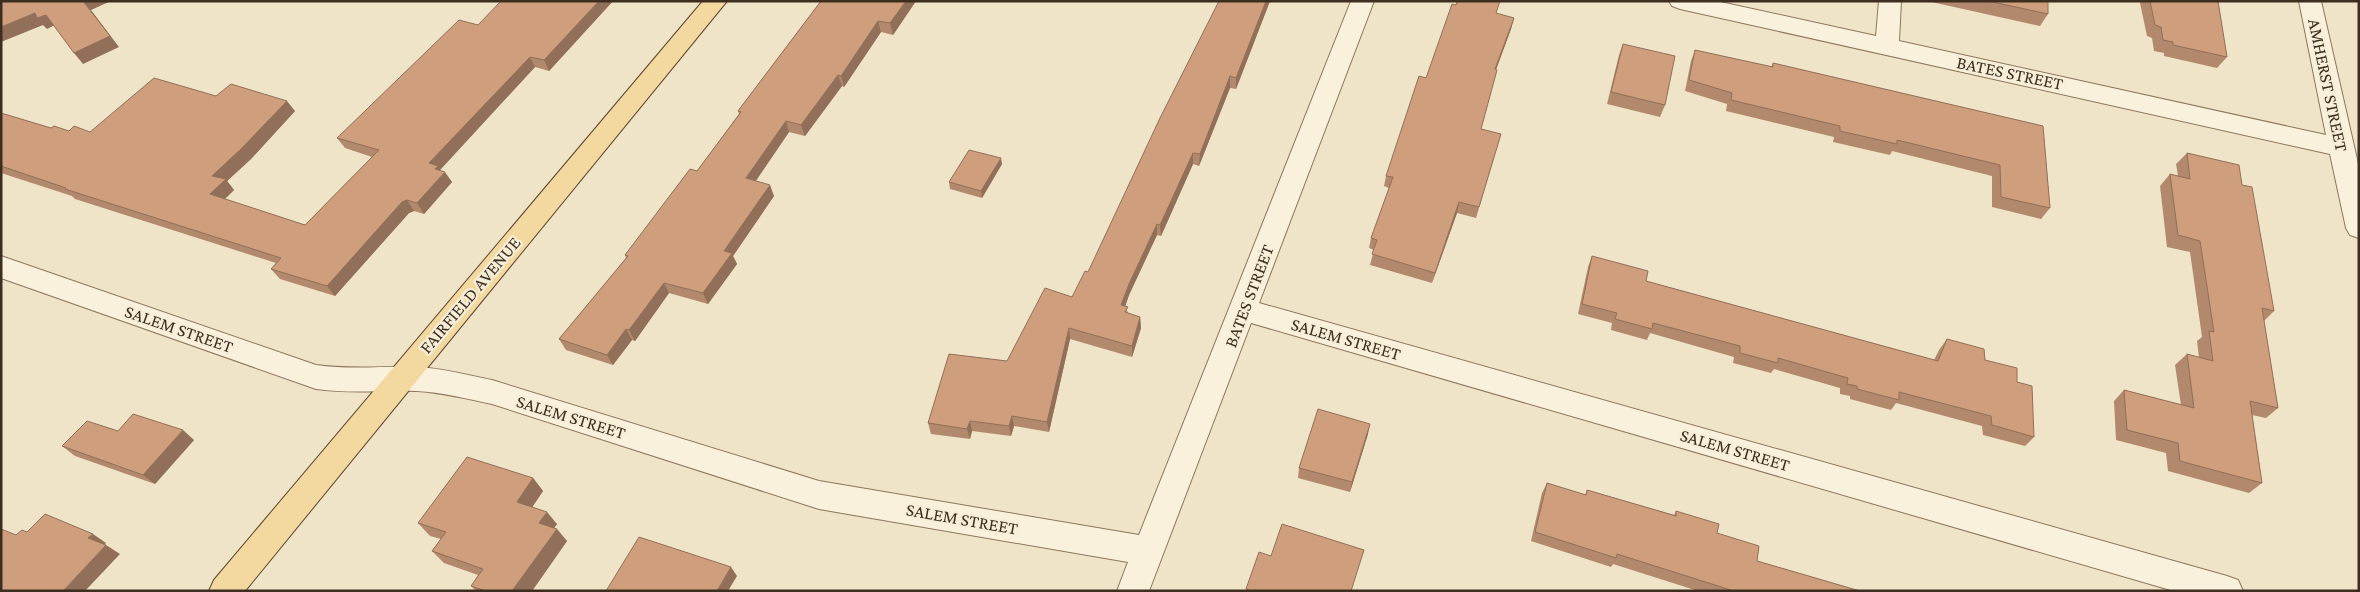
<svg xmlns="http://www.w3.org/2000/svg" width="2360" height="592" font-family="'Crimson Pro',serif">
	<rect width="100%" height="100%" fill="#f0e4c8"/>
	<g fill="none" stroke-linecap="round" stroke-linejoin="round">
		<g stroke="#8d765c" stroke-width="2">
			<g id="minor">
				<path d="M1351 1H1374L1259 303 2227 576 2238 580 2243 591H2174L1251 323 1149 591H1117L1128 562 819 509 492 404C467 399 442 392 416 391 382 390 350 394 316 389L1 278V256L316 365C350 370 382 366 416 367 442 368 467 375 492 380L819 481 1139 535Z"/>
				<polygon points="1669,1 1716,1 1876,36 1879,1 1901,1 1899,41 2326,135 2299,1 2321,1 2359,168 2359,238 2350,235 2346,228 2330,154 1680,9 1672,6"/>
			</g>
		</g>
		<g stroke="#5b4430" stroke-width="2">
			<polygon id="major" points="703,1 727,1 245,591 209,591 214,580"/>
		</g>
		<use href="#minor" fill="#faf1dc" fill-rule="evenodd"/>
		<use href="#major" fill="#f3d9a0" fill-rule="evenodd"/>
	</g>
	<g fill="#b2896c">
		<polygon points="613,1 549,71 535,67 440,170 452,182 424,214 414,211 409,213 335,296 280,279 271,269 276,263 75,199 72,196 1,173 1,113 51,128 69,131 90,132 216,96 295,111 251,159 227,181 234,190 224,199 305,225 372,157 345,148 337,138 478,25"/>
		<polygon points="821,1 916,1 893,35 881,32 844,87 842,86 805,136 789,132 756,181 774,196 733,256 737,264 708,304 669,293 635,341 632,340 613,365 566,350 559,339 626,258 625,255 697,171 739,114 738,111"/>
		<polygon points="1270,1 1236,89 1230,88 1199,166 1193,164 1161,236 1157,235 1129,295 1125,306 1128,313 1140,317 1141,328 1132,357 1070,339 1049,432 1014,426 1011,436 972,431 970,439 931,434 928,423 1007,361 1072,297"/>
		<polygon points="1927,1 2048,1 2048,14 2040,26"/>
		<polygon points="2141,1 2218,1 2227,57 2217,68 2164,56 2164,53 2154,51 2152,38 2147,36 2140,3"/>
		<polygon points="1497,14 1514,18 1511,29 1496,70 1481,129 1501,134 1476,218 1457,213 1432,283 1370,265 1374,250 1369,248 1371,238 1389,188 1384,186 1386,176 1426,78"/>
		<polygon points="1623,44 1665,105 1660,117 1607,104 1619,55"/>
		<polygon points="1695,50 1771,67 1773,63 2043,126 2050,208 2041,219 1992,207 1992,176 1892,151 1890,155 1833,142 1834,137 1726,111 1727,104 1685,91 1691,61"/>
		<polygon points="2187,153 2242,185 2274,311 2264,321 2278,408 2266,418 2252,415 2262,483 2249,493 2168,471 2166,453 2116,440 2114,401 2124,390 2181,405 2175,365 2187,354 2199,358 2197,341 2202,337 2190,252 2167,247 2160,186 2170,174 2178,176 2176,164"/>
		<polygon points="1002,164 982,198 950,189 949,182"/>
		<polygon points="1592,256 1646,281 1934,360 1939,350 1947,339 1985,360 2017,382 2034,437 2025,446 1983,435 1982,426 1896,403 1891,410 1850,399 1850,396 1840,394 1840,388 1774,369 1771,373 1733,363 1734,357 1650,333 1647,340 1611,330 1612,323 1578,314 1588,267"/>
		<polygon points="118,431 194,440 155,484 75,456 62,446"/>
		<polygon points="1368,434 1350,492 1298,478 1299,468"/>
		<polygon points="533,478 543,491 532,507 557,524 554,528 567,541 532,591 476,591 471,586 478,575 444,563 432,551 441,539 430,536 418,523"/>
		<polygon points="1547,483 1585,495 1587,490 1674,515 1676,511 1717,533 1757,561 1860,591 1698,591 1613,564 1611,567 1531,541 1542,493"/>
	</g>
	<g fill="#916f58">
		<polygon points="83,1 111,1 91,10 119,47 83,64 74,53"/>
		<polygon points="599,1 613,1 549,71 544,60"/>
		<polygon points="906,1 916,1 893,35 890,23"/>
		<polygon points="1266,1 1270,1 1236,89 1236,78"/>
		<polygon points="35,13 46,15 55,25 47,29 43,25 1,42 1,27"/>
		<polygon points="1514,18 1511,29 1492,80 1495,69"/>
		<polygon points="878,21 881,32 844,87 841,76"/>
		<polygon points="530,57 535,67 440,170 443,174 445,172 452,182 424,214 417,203 429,163"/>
		<polygon points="838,75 842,86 805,136 801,125"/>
		<polygon points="1230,76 1230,88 1199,166 1200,154"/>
		<polygon points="287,101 295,111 251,159 227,181 234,190 219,205 210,194 212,176"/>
		<polygon points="786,121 789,132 750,189 746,178"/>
		<polygon points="1193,153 1193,164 1161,236 1160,225"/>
		<polygon points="1001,158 1002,164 982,198 981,191"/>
		<polygon points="770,185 774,196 733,256 737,264 708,304 703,293 724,251"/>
		<polygon points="407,200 414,211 409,213 335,296 327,286 402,202"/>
		<polygon points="1459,202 1457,213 1432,283 1435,273"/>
		<polygon points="1157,224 1157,235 1129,295 1122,316 1121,305 1129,284"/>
		<polygon points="664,283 669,293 635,341 629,330"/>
		<polygon points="1140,317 1141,328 1132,357 1132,346"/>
		<polygon points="1069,328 1070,339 1049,432 1047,422"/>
		<polygon points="626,329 632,340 613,365 607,355"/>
		<polygon points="1012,416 1014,426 1011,436 1009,426"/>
		<polygon points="970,421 972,431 970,439 967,429"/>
		<polygon points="1370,424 1368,434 1350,492 1352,482"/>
		<polygon points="183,430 194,440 155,484 143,475"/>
		<polygon points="533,478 543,491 527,515 517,502"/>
		<polygon points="547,512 557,524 549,535 539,523"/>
		<polygon points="557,529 567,541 532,591 512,591"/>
		<polygon points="93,534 106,543 102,547 88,538"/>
		<polygon points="106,545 120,554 85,591 63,591"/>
		<polygon points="731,567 737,576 728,591 717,591"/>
	</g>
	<g fill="#cf9f7d" stroke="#916f58">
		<polygon points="1,1 83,1 110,36 74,53 46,15 37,18 35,13 1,27"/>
		<polygon points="501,1 599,1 544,60 530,57 429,163 438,166 435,169 445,172 417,203 407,200 402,202 327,286 271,269 281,258 65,189 66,188 1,166 1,113 51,128 54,126 69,131 74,126 90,132 154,78 216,96 231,84 287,101 242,148 212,176 226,179 210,194 305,225 379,150 337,138 459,20 478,25"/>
		<polygon points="821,1 906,1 890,23 878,21 841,76 838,75 801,125 786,121 746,178 770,185 724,251 732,253 703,293 664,283 629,330 626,329 607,355 559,339 628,256 625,255 690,169 697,171 741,112 738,111"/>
		<polygon points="1219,1 1266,1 1236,78 1230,76 1200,154 1193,153 1160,225 1157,224 1129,284 1121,305 1128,307 1125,312 1140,317 1132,346 1069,328 1047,422 1012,416 1009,426 970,421 967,429 928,423 949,354 1007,361 1045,288 1072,297 1085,271 1088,272 1160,118"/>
		<polygon points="1457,1 1500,1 1496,13 1514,18 1495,69 1497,70 1481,129 1501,134 1479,207 1459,202 1435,273 1372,254 1377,240 1371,238 1393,177 1386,176 1419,76 1426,78 1452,4 1456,5"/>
		<polygon points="1988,1 2048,1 2048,14"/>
		<polygon points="2150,1 2218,1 2227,57 2173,45 2173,42 2163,40 2161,27 2155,25"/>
		<polygon points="1623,44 1675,56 1665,105 1611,92"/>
		<polygon points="1695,50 1773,67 1773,63 2043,126 2050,208 2001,197 2000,165 1897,140 1897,144 1840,131 1840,126 1731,100 1732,93 1689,80"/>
		<polygon points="969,150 1001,158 981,191 949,182"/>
		<polygon points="2187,153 2239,165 2242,185 2252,187 2274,311 2262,308 2278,408 2250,401 2262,483 2180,461 2178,443 2127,430 2124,390 2194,408 2187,354 2213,361 2209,331 2214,332 2200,241 2178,235 2170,174 2190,179"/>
		<polygon points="1592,256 1648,271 1646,281 1938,361 1947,339 1984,349 1985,360 2017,368 2017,382 2032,386 2034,437 1992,425 1991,416 1899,392 1899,400 1857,389 1857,386 1847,384 1848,378 1778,358 1778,363 1740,353 1740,346 1653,323 1652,329 1615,319 1617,313 1582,304"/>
		<polygon points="1318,409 1370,424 1352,482 1299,468"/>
		<polygon points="133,414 183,430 143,475 62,446 87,421 118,431"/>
		<polygon points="467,457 533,478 517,502 547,512 539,523 557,529 512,591 486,591 471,586 483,569 432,551 446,532 418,523"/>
		<polygon points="1547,483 1586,495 1587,490 1676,516 1676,511 1719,524 1717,533 1759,546 1757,561 1860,591 1734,591 1617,554 1616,558 1535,532"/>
		<polygon points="45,514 93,534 88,538 106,545 63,591 1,591 1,529 16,535 22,530 27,532"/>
		<polygon points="1282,524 1364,550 1351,591 1252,591 1246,589 1259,552 1271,556"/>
		<polygon points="639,537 731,567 717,591 606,591"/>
	</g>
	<g text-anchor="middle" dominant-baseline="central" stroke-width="4.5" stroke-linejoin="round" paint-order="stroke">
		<g font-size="18" fill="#3d2e20" stroke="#f7eed8">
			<text transform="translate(2010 73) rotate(12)">BATES STREET</text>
			<text transform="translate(2328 85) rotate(78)">AMHERST STREET</text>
			<text transform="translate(470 295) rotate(-50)">FAIRFIELD AVENUE</text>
			<text transform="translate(1249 296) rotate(-69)">BATES STREET</text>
			<text transform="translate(179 329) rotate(19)">SALEM STREET</text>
			<text transform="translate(1346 339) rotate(16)">SALEM STREET</text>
			<text transform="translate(571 417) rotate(17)">SALEM STREET</text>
			<text transform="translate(1735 450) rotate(16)">SALEM STREET</text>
			<text transform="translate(962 519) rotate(10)">SALEM STREET</text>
		</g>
	</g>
	<rect width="2360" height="592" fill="none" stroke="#3d2e20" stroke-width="5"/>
</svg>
